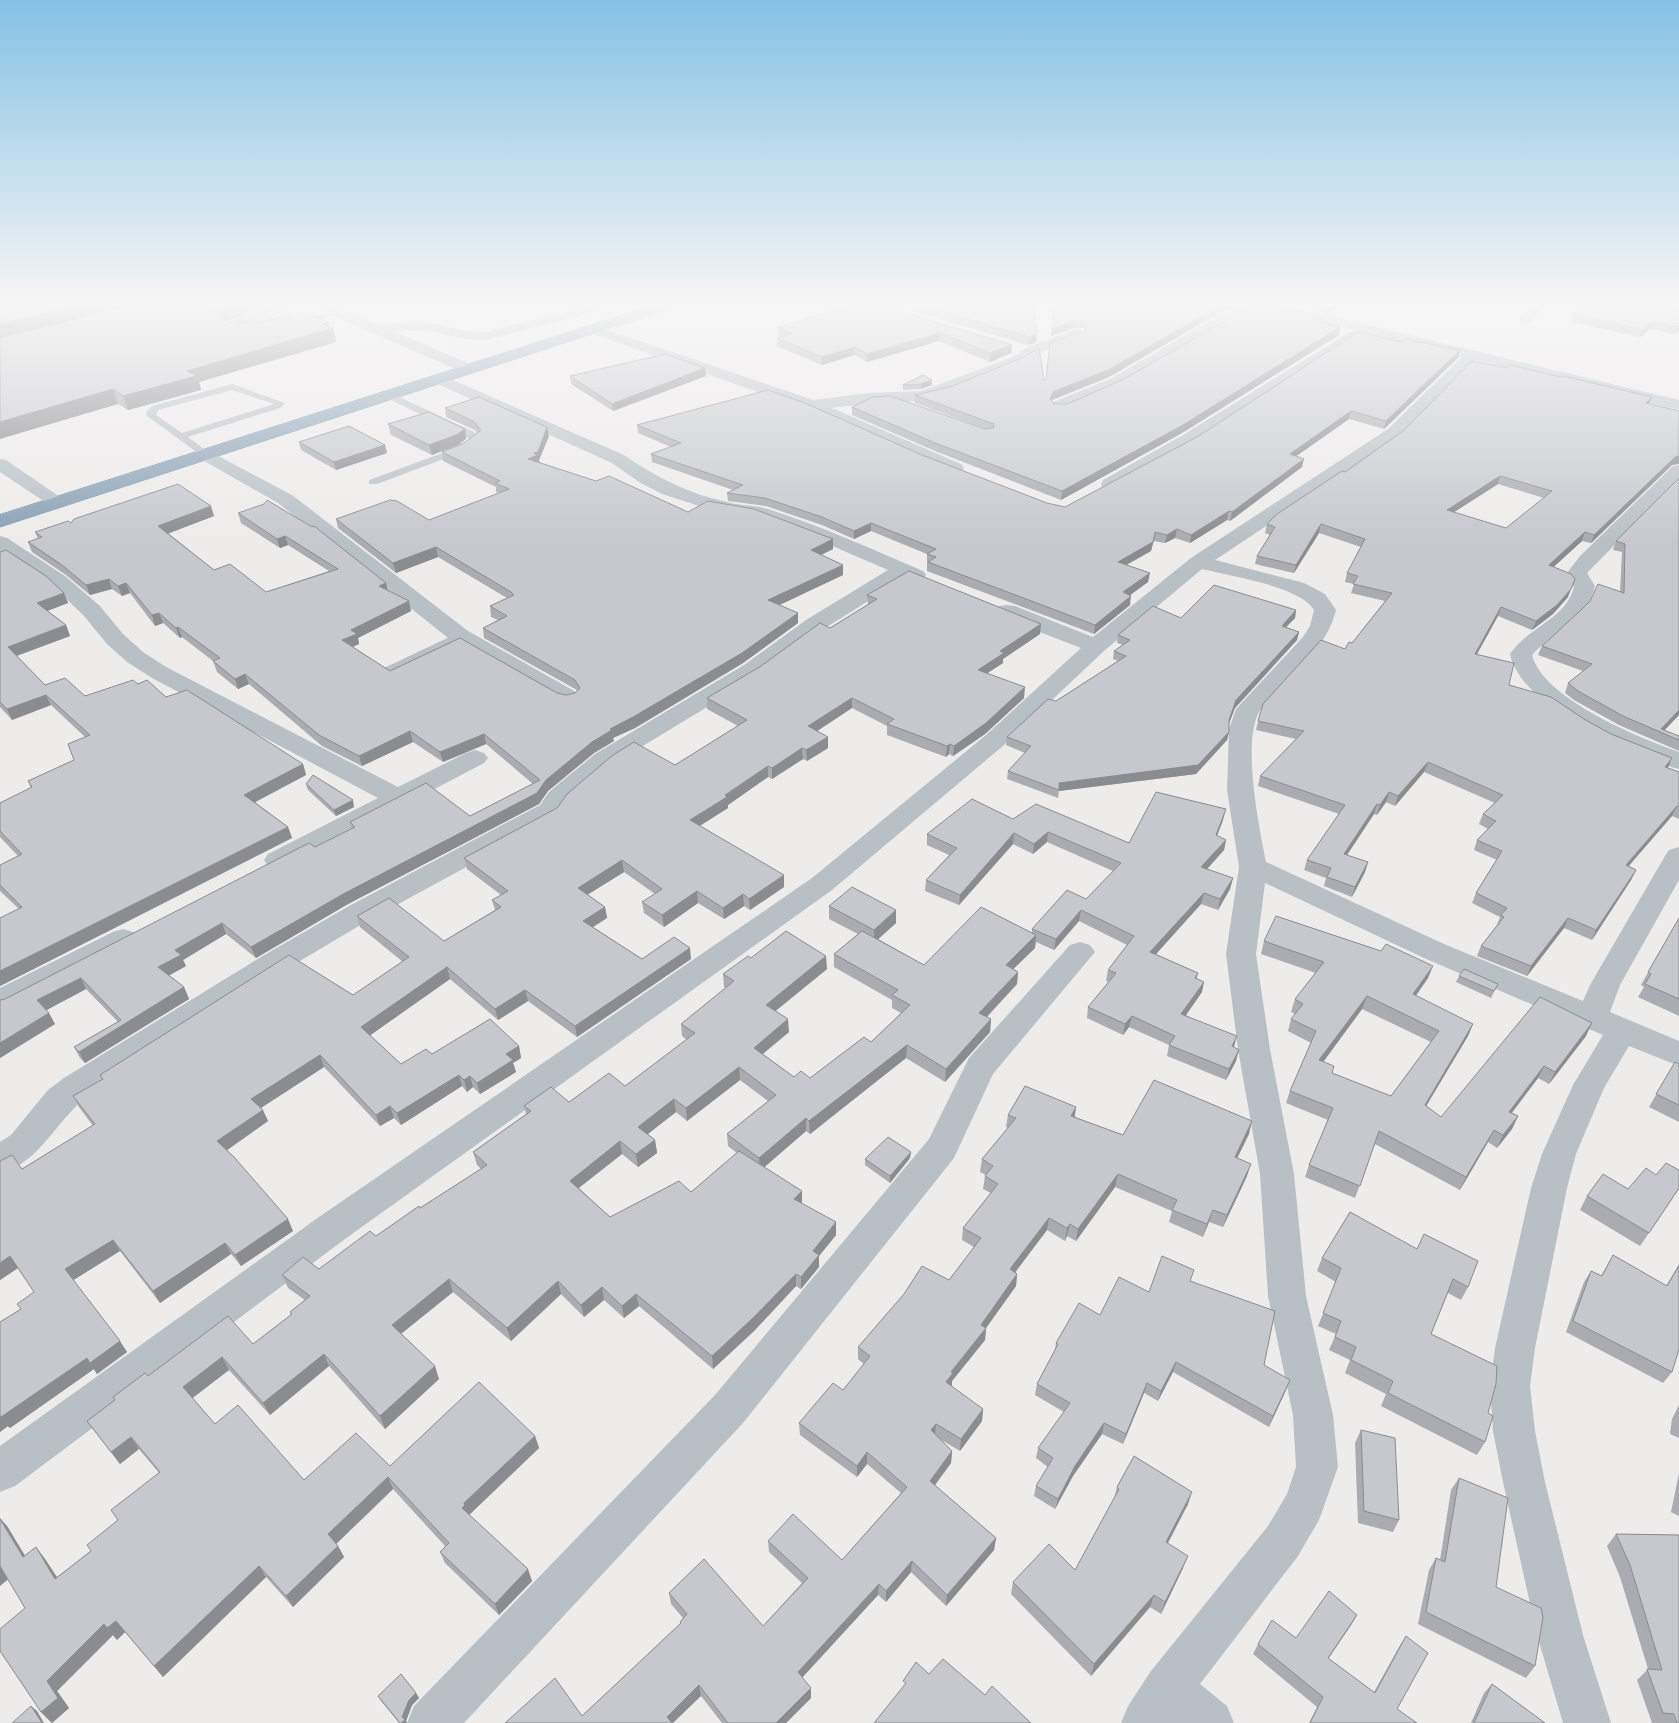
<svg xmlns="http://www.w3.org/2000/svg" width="1679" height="1723" font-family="'Source Sans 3',sans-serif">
	<rect width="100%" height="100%" fill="#eeebeb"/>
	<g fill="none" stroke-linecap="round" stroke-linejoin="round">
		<g stroke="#738ca1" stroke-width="1">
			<polygon id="highway" points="663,302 683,302 681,305 0,527 0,515"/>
		</g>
		<g fill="#b8c0c6" fill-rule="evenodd">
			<polygon points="288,302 298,302 229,325 234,328 234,332 228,332 218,325"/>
			<polygon points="336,310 339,310 339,314 297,325 293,323"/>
			<path d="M232 384 285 403 280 408 188 437 208 452V456H202L147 416 146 412 152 406ZM232 390 274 404 182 433 156 415 158 410Z"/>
			<polygon points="385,393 391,393 474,432 481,439 465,451 377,484 369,484 369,480 459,447 470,439 385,397"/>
			<polygon points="460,632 466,636 464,639 392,672 388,673 382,669"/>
		</g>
		<g fill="#b8c0c6" fill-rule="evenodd">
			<polygon points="315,302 338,302 336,305 320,309 313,305"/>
			<polygon points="600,302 622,302 620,305 486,340 465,339 425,330 372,332 365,328 372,324 425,322 465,331 486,332"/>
			<polygon points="1248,302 1265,302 1122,385 1065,410 1053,410 1051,406 1053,402 1110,379 1215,318"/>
			<polygon points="1535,302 1549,302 1531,322 1521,322 1519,319"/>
			<polygon points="1363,324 1368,325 1370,328 1368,331 1195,443 1117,488 1103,488 1101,484 1103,480 1183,435"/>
			<polygon points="593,325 813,400 869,393 921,391 1013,357 1024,349 1073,330 1078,329 1085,333 1083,336 1034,355 1023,363 923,401 869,403 832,408 961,464 964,468 961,472 955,473 806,409 588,332 586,329 588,326"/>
			<path d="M1472 350 1477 352 1480 355 1477 358 1400 437 1215 560 1304 583 1325 594 1336 610C1328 644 1300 667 1277 692 1271 698 1263 705 1259 712 1242 744 1259 826 1266 862L1444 944 1583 1001 1590 985 1665 856 1669 850 1679 847V880L1620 985 1610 1012 1679 1041V1066L1629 1046 1604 1088 1576 1154 1567 1188 1535 1348 1530 1386 1535 1431 1545 1482 1583 1635 1611 1723H1563L1537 1635 1503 1482 1493 1431 1490 1386 1495 1348 1531 1188 1542 1154 1573 1085 1603 1035 1424 958 1265 883 1256 954 1270 1049 1294 1174 1306 1296 1333 1415 1338 1467 1319 1520 1298 1556 1200 1684 1227 1706 1234 1723H1121L1128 1706 1151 1671 1268 1526 1287 1494 1296 1467 1293 1415 1268 1296 1260 1174 1238 1049 1226 954 1239 867 1227 790 1229 729 1236 709 1303 637 1310 626 1314 610C1300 586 1229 576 1202 569L1104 651 1004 745 832 890 345 1239 15 1486 0 1492V1446L319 1217 812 878 986 735 1081 648 999 616 996 611 999 606 1007 605 1015 606 1093 637 1191 558 1388 429 1467 352Z"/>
			<path d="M439 374 624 455C656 477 689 494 727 502 741 506 755 505 768 509 821 526 872 549 923 571L926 575 923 579 916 581 905 578 822 630 760 675 613 764 567 804 558 817 369 920 283 971 88 1096C54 1122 43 1160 0 1174V1142L11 1135 48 1090 64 1078 261 957 349 906 540 805 549 792 595 754 744 665 806 620 888 570 807 535 772 523 755 517 718 512 662 494 639 482 612 463 433 382 431 379 433 376Z"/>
			<polygon points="205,449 292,495 468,631 576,692 580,697 576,702 568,704 560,702 452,641 278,503 199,458 196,454 199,450"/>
			<polygon points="0,459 6,460 67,502 65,506 51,506 0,472"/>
			<path d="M1679 465V480L1587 573 1595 586C1586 622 1555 630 1532 655 1543 699 1640 738 1679 752V769C1631 757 1521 707 1510 654 1528 627 1565 620 1574 587L1568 579 1567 573 1580 556 1673 466Z"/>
			<polygon points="0,536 7,538 65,576 100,606 123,634 143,652 168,668 398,787 466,753 475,750 484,753 488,758 484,763 288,866 278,869 268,866 264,860 268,854 378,798 152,678 127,662 107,644 84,616 51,584 0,551"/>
			<polygon points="123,929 133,932 138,939 133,946 11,1009 0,1012 0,988 113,932"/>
			<polygon points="1080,942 1090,945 1095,952 993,1074 954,1158 743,1423 464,1723 407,1723 414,1706 715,1395 929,1139 969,1058 1070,945"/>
		</g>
		<g fill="#b8c3cb" fill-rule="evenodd">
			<polygon points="306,302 324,302 475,366 477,369 469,374 463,372 308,305"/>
			<polygon points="1249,302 1272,302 1679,400 1679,410 1251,305"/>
		</g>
		<use href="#highway" fill="#88a1b5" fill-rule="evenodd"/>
	</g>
	<g fill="#aaacb1" fill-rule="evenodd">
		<polygon points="0,302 265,302 266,307 227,321 236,323 235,320 293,315 328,322 329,327 333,328 336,342 199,382 201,390 128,410 118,404"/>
		<polygon points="819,302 869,302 1012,345 1011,353 990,362 939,341 867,362 855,355 822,365 777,346 777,338 780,337 779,336 778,328 838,308"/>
		<polygon points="884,302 1032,302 1037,334 1036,342 1028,345"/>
		<polygon points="1056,302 1245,302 1214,316 1109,377 1052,400 1052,401 1054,404 1067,404 1310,317 1322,323 1340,327 1339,335 1182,433 1061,500 935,451 852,415 852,407 986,429 915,403 915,395 1046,380 1084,330 1083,328 1073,328 1051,336"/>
		<polygon points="1278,302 1350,302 1327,313"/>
		<polygon points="1679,302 1679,331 1675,334 1650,329 1640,337 1570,322 1572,314"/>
		<polygon points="1458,358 1384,429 1349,419 1296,456 1302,467 1230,521 1227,520 1190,543 1175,538 1165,543 1154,541 1151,551 1127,565 1148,582 1130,595 1130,605 1094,634 927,571 927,554 871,531 854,539 822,525 766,506 728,501 727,493 733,490 652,462 651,454 671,447 638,433 637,425 922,455 1047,503 1065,507"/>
		<polygon points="705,368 706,376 613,411 571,384 570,376"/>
		<polygon points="923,375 932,385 921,389 903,390 903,385"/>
		<path d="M1649 404 1672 465 1591 543 1582 541 1553 567 1568 597 1553 614 1532 630 1498 616 1477 654 1509 685 1584 719 1668 768 1679 772V819L1672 816 1628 866 1636 870 1631 880 1592 940 1564 928 1527 976 1477 956 1481 946 1497 925 1500 917 1472 903 1476 893 1497 860 1474 850 1477 840 1488 829 1479 824 1483 814 1495 803 1424 772 1395 806 1386 802 1377 815 1374 814 1347 855 1368 862 1365 872 1352 897 1324 886 1326 878 1304 870 1307 860 1339 814 1258 786 1260 776 1296 739 1256 730 1258 721 1352 643 1385 601 1351 593 1354 584 1345 582 1347 573 1361 547 1319 533 1294 573 1255 564 1257 556 1270 535 1265 533 1267 524 1345 472ZM1498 484 1544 498 1506 528 1454 512Z"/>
		<polygon points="445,408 549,436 539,460 539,462 688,512 833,549 821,555 843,565 843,575 779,605 798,623 743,663 635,728 613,738 614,741 594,753 548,791 539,804 348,904 256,958 226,934 183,960 186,966 169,975 184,987 189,999 85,1063 80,1058 74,1047 118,1022 86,989 46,1010 55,1024 0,1058 0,1000 5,999 352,829 350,822 470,816 533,784 486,744 443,762 413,742 362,766 322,746 249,684 238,689 217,672 213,661 182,637 180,638 163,623 155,626 130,593 122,596 112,589 90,595 66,575 32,552 28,542 38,539 35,532 71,523 214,516 168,533 214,570 266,592 329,571 288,545 280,548 241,523 238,513 386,583 388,591 409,601 411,611 358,638 359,644 353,647 390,671 557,693 566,695 575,693 577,690 484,638 483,628 498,620 491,617 490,606 507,598 438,557 396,573 338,528 336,519 429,520 499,493 496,492 496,487 443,461 442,452 464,443 477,433 475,430 446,417"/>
		<polygon points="388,424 465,429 466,439 458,445 432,455 391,435"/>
		<polygon points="299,442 385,445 387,453 336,470 301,450"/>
		<polygon points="1679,478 1679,715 1664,730 1679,736 1679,751 1619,725 1574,700 1565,693 1568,683 1583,671 1538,655 1542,646 1620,592 1622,552 1613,550 1616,541"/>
		<polygon points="0,552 64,593 68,603 47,611 66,625 70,636 17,656 45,685 85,696 138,684 166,697 303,764 306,775 255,802 288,827 292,838 0,986 0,918 19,909 0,891 0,865 18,856 0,837 0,803 31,788 28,781 74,760 85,737 51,705 12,720 0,707"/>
		<polygon points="867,595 1040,634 1003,659 1003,663 987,673 1024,698 985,734 953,756 949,754 946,757 887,735 887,726 852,708 817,731 828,737 828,748 807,761 803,759 772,779 768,777 728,805 728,808 700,826 784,887 750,910 744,906 724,919 698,903 664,927 644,913 642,902 655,894 624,872 587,895 605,907 607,918 593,927 642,959 691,959 577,1037 528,1001 498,1020 450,979 370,1035 401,1064 432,1054 519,1046 521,1058 513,1063 516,1072 480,1094 473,1087 467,1092 462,1086 401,1125 394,1118 380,1126 324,1067 261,1108 268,1121 227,1150 293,1231 241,1266 231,1254 160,1303 120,1251 73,1280 127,1352 97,1374 94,1369 10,1428 8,1426 0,1432 0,1322 21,1309 34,1292 18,1268 0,1280 0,1161 22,1169 93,1126 79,1107 73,1096 102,1080 100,1075 353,995 403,962 360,927 357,916 444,941 495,910 492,900 501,895 467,869 464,858 675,765 738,726 707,709 707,698 830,628 868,605"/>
		<polygon points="1296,610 1295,618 1286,627 1299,632 1297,640 1235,708 1229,724 1229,732 1227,740 1196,774 1059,791 1058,798 1007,779 1008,771 1025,753 1006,745 1007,737 1056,701 1118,661 1113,659 1114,651 1123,645 1117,643 1118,635 1181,618"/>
		<polygon points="306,784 354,807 336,816 308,790"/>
		<path d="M1013 819 1129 843 1223 820 1217 836 1226 840 1224 850 1207 869 1233 878 1230 889 1218 910 1201 904 1156 954 1198 973 1197 978 1202 992 1186 1015 1234 1047 1236 1061 1226 1080 1167 1056 1169 1045 1129 1027 1123 1035 1087 1018 1088 1007 1109 982 1106 981 1108 970 1127 945 1079 921 1054 950 1036 942 1035 948 1013 969 1018 972 1017 984 987 1017 991 1019 990 1032 945 1082 906 1058 810 1134 806 1131 764 1167 836 1235 819 1256V1267L801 1289 796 1286 754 1331 713 1369 639 1306 624 1318 604 1300 584 1317 561 1294 511 1341 453 1292 401 1334 439 1379 385 1429 329 1366 270 1415 229 1370 192 1398 215 1424 304 1480 390 1466 535 1436 539 1448 469 1515 532 1581 499 1615 445 1563 440 1552 445 1546 393 1489 336 1544 338 1546 344 1557 293 1607 266 1577 163 1677 125 1632 117 1640 113 1635 57 1691 69 1708 52 1723 41 1712 25 1608 8 1579 7 1526 25 1556 36 1547 45 1559 57 1577 91 1551 118 1520 159 1473 139 1449 120 1464 87 1421 148 1376 253 1344 291 1315 290 1312 305 1300 288 1288 282 1275 319 1269 376 1236 481 1169 477 1165 473 1152 526 1114 524 1106 569 1102 625 1086 687 1040 682 1036 681 1024 726 988 724 987 723 974 751 958 827 969 775 1011 789 1032 763 1054 794 1077 810 1078 871 1042 901 1013 892 1008V1000L834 967V954L858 934 829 919V906L896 923 878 939 924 965 1032 933V929L1086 899 1113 871 1047 842 1033 854 1013 844 959 905 925 891 926 880 949 855 927 845V834ZM740 1080 768 1101 727 1134 728 1146 737 1153 691 1192 610 1217 579 1188 622 1154 638 1167 657 1153 655 1140 648 1134 676 1112 687 1121Z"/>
		<polygon points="1679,918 1679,1016 1638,997 1644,987 1641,985"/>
		<path d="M1264 941 1428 978 1416 996 1473 1024 1468 1036 1426 1106 1441 1117 1586 1036 1549 1084 1538 1078 1512 1113 1518 1116 1512 1129 1497 1148 1488 1142 1460 1190 1375 1144 1355 1198 1305 1177 1309 1165 1328 1120 1286 1103 1290 1091 1311 1043 1288 1031 1291 1019 1295 1014 1291 1012 1295 999 1316 973 1261 954ZM1362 1009 1431 1042 1391 1096 1332 1073 1323 1062Z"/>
		<polygon points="1459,976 1498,984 1491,998 1456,982"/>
		<polygon points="1675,1062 1679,1064 1679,1122 1649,1107"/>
		<polygon points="1076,1107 1075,1117 1123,1135 1249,1134 1237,1157 1247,1176 1223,1227 1209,1222 1203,1237 1169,1222 1172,1211 1115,1187 1076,1241 1067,1236 1065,1241 1047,1230 1015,1272 1017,1274 1016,1286 986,1328 985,1340 952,1381 951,1386 983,1409 982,1421 960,1451 938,1438 952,1451 951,1463 935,1485 996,1538 994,1550 946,1606 911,1572 886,1602 878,1595 802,1678 811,1698 786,1723 722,1723 701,1696 582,1716 680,1624 680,1622 683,1618 671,1604 669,1593 763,1626 802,1583 769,1552 768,1541 842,1560 901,1493 867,1464 857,1477 800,1435 799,1423 843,1390 864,1364 858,1359 858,1347 949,1280 974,1247 962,1240 963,1228 991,1193 983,1189 985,1176 986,1175 980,1172 982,1159 1008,1128 1006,1127 1008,1115"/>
		<polygon points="911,1152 910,1158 890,1183 865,1165 865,1159"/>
		<polygon points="1628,1189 1679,1189 1640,1246 1580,1210 1587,1196"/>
		<polygon points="1350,1212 1468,1287 1461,1300 1448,1293 1431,1334 1488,1413 1485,1442 1477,1455 1381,1406 1386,1394 1345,1373 1350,1360 1329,1350 1336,1334 1318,1326 1336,1282 1317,1271 1322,1258"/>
		<polygon points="1613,1255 1666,1286 1679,1264 1679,1349 1672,1372 1663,1383 1566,1332 1584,1282 1591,1271 1601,1276"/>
		<polygon points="1191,1281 1286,1390 1269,1427 1173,1372 1158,1401 1144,1393 1123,1444 1102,1434 1073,1476 1055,1509 1034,1496 1036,1486 1048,1467 1036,1458 1038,1448 1064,1412 1035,1395 1037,1384 1055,1350 1056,1343 1100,1315 1149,1292"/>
		<polygon points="1679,1405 1679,1438 1670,1434 1672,1419"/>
		<polygon points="1361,1430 1399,1520 1393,1532 1358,1523 1355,1443"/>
		<polygon points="1679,1473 1679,1516 1671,1512"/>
		<polygon points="1459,1478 1496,1587 1535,1666 1526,1678 1418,1624 1429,1570 1436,1558 1440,1560 1451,1490"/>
		<polygon points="1117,1487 1188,1504 1168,1543 1183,1568 1161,1614 1150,1607 1091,1676 1011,1594 1013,1582 1075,1570 1114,1499"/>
		<polygon points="1616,1534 1679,1535 1679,1723 1652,1723 1637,1680 1648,1669 1620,1577 1607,1546"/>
		<polygon points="1357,1615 1351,1625 1328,1659 1374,1692 1399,1647 1406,1636 1397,1709 1417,1723 1309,1723 1317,1707 1253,1654 1258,1644 1296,1638"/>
		<polygon points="1492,1684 1545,1723 1471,1723 1484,1693"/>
		<polygon points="416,1693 419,1698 412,1705 406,1721 407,1723 399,1723 381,1701 378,1696"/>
	</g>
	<g fill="#8b8c90">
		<polygon points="93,302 151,302 0,338 0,324"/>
		<polygon points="241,302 265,302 266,307 216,324 213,311"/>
		<polygon points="1231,302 1245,302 1214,316 1109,377 1052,400 1049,407 1050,399 1053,392"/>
		<polygon points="1337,302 1350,302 1327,313 1328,306"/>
		<polygon points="1074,321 1073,328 1051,336 1052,329"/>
		<polygon points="328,322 330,329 333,328 336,342 199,382 201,390 128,410 123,396 187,371"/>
		<polygon points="1653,322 1650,329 1640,337 1643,330"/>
		<polygon points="1679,326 1679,331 1675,334 1678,327"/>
		<polygon points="1340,327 1339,335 1182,433 1061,500 1062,491"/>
		<polygon points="940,333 939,341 867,362 867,354"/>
		<polygon points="1037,334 1036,342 1028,345 1029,337"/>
		<polygon points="1012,345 1011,353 990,362 990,353"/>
		<polygon points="855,347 855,355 822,365 822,357"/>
		<polygon points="1460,350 1458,358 1384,429 1386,421"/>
		<polygon points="705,368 706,376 613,411 612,404"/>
		<polygon points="932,380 932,385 921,389 921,384"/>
		<polygon points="113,389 118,404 0,439 0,422"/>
		<polygon points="1652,397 1649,404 1646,403"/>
		<polygon points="1351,411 1349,419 1288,462 1290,454"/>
		<polygon points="547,427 549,436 539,460 540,464 528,459 534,453"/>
		<polygon points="465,429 466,439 458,445 432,455 429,445"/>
		<polygon points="385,445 387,453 336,470 334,462"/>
		<polygon points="1679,456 1679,464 1672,465 1591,543 1594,535 1675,457"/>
		<polygon points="1304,459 1302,467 1230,521 1232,512"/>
		<polygon points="1500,476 1498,484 1445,518 1447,510"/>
		<polygon points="211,506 214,516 162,536 158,526"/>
		<polygon points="1229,511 1227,520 1190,543 1191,535"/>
		<polygon points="871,523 871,531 854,539 854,531"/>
		<polygon points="1321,524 1319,533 1294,573 1296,565"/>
		<polygon points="1177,529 1175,538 1165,543 1167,535"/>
		<polygon points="1155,532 1151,551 1116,570 1118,562"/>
		<polygon points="1585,532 1582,541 1546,574 1549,565"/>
		<polygon points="285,536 288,545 280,548 277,539"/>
		<polygon points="833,539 833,549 811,560 811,550"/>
		<polygon points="436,547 438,557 396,573 393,563"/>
		<polygon points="843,565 843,575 769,610 768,600"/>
		<polygon points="1150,573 1148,582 1122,601 1123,592"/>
		<polygon points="109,579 112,589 90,595 86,585"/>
		<polygon points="1575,579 1568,597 1553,614 1532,630 1536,621"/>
		<polygon points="126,583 130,593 122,596 118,586"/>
		<polygon points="386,583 388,593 379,586"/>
		<polygon points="64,593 68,603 42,613 37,603"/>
		<polygon points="1131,596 1130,605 1094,634 1095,625"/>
		<polygon points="409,601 411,611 358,638 359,644 344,650 342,640 351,630"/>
		<polygon points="1501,607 1498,616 1472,663 1475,654"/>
		<polygon points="1296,610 1295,618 1280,633 1282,626"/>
		<polygon points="159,613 163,623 155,626 152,615"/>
		<polygon points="798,613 798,623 743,663 635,728 613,738 614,741 594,753 548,791 539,804 348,904 256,958 251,947 345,893 546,780 592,742 610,729"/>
		<polygon points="1041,624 1040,634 1003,659 1003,663 977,680 978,670 1000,651"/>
		<polygon points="66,625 70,636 13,657 8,647"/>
		<polygon points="178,627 182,637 180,638 176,628"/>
		<polygon points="1299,632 1297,640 1235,708 1227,728 1229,720 1236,700"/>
		<polygon points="245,674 249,684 238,689 235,679"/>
		<polygon points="1025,687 1024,698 985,734 953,756 954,746"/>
		<polygon points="46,695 51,705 12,720 7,709"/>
		<polygon points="852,698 852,708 808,737 808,726"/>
		<polygon points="1679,710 1679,715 1662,733 1661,729"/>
		<polygon points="410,731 413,742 362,766 359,756"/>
		<polygon points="1229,732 1227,740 1196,774 1059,791 1059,783"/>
		<polygon points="484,734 486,744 443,762 440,752"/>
		<polygon points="828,737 828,748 807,761 806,750"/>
		<polygon points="950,744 949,754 946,757 947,746"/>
		<polygon points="802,748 803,759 772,779 772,768"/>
		<polygon points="1672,758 1668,768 1665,767"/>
		<polygon points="1428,762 1424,772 1395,806 1398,796"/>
		<polygon points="303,764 306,775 248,806 244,795"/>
		<polygon points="768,766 768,777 728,805 728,808 691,831 690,820"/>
		<polygon points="1389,792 1386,802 1377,815 1380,805"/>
		<polygon points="353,800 354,807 336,816 334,810"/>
		<polygon points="1377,804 1374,814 1341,864 1344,854"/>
		<polygon points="1677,806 1672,816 1621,875 1626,865"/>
		<polygon points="1226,809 1223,820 1213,846 1216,835"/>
		<polygon points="288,827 292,838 0,986 0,971"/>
		<polygon points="1048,832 1047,842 1033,854 1034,844"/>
		<polygon points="1014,833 1013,844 959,905 960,895"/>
		<polygon points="1226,840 1224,850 1199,878 1201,867"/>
		<polygon points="622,860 624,872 579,900 578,888"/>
		<polygon points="1368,862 1365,872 1352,897 1355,887"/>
		<polygon points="1636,870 1631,880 1592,940 1596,930"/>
		<polygon points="784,875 784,887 750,910 749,899"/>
		<polygon points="1233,878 1230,889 1218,910 1220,899"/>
		<polygon points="697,891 698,903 664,927 662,915"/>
		<polygon points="1204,893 1201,904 1148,963 1150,952"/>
		<polygon points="743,894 744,906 724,919 723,908"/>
		<polygon points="605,907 607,918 585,932 583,921"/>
		<polygon points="896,910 896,923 874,943 874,930"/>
		<polygon points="1081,910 1079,921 1054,950 1056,939"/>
		<polygon points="1568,918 1564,928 1527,976 1531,966"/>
		<polygon points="222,923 226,934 183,960 186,966 163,979 158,967 175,950"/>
		<polygon points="1036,935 1035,948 1004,978 1006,965"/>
		<polygon points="690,948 691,959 577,1037 575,1026"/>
		<polygon points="826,956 827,969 767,1018 766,1005"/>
		<polygon points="1433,966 1428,978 1408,1006 1413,994"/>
		<polygon points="447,967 450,979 365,1039 361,1027"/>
		<polygon points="1018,972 1017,984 978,1026 979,1013"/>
		<polygon points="81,978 86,989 43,1012 37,1000"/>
		<polygon points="1204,982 1202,992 1179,1025 1181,1014"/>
		<polygon points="184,987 189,999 85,1063 79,1052"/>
		<polygon points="525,990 528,1001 498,1020 495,1009"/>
		<polygon points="1367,996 1362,1009 1315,1073 1319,1060"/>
		<polygon points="49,1013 55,1024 0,1058 0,1043"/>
		<polygon points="1132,1016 1129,1027 1123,1035 1125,1024"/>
		<polygon points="788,1019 789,1032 755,1060 754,1048"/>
		<polygon points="991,1019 990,1032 945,1082 946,1069"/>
		<polygon points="1592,1023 1586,1036 1549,1084 1555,1072"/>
		<polygon points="1473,1024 1468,1036 1419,1118 1425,1105"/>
		<polygon points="1237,1036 1234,1047 1229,1057 1232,1046"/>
		<polygon points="907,1045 906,1058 810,1134 809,1121"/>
		<polygon points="519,1046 521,1058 513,1063 516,1072 480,1094 477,1083 506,1054"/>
		<polygon points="1239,1050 1236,1061 1226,1080 1229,1069"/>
		<polygon points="320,1055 324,1067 256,1111 251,1099"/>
		<polygon points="1544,1066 1538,1078 1503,1124 1509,1112"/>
		<polygon points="739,1067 740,1080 687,1121 686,1108"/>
		<polygon points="459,1075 462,1086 401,1125 397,1113"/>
		<polygon points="470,1076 473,1087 467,1092 464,1080"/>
		<polygon points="674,1099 676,1112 640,1140 638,1127"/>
		<polygon points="390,1106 394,1118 380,1126 376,1115"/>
		<polygon points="1076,1107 1074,1119 1071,1116"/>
		<polygon points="263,1110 268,1121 223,1153 217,1141"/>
		<polygon points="1518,1116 1512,1129 1497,1148 1503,1135"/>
		<polygon points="806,1118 806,1131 760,1171 759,1158"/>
		<polygon points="1252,1121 1249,1134 1232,1169 1235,1157"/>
		<polygon points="1494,1130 1488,1142 1460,1190 1466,1177"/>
		<polygon points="655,1140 657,1153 638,1167 636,1154"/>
		<polygon points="620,1141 622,1154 572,1193 570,1181"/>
		<polygon points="911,1152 910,1158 890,1183 890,1176"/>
		<polygon points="1251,1164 1247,1176 1223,1227 1227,1215"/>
		<polygon points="1118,1174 1115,1187 1076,1241 1078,1229"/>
		<polygon points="802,1191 802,1204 794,1199"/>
		<polygon points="1213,1210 1209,1222 1203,1237 1207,1224"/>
		<polygon points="1049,1218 1047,1230 1008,1282 1010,1269"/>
		<polygon points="288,1219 293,1231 241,1266 235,1255"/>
		<polygon points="836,1222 836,1235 819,1256 819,1267 801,1289 801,1277 813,1251"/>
		<polygon points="1070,1224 1067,1236 1065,1241 1067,1228"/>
		<polygon points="113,1240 120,1251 72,1281 65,1269"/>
		<polygon points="225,1243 231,1254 160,1303 153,1291"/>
		<polygon points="10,1256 18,1268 0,1280 0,1263"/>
		<polygon points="796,1274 796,1286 754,1331 713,1369 712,1356"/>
		<polygon points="1017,1274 1016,1286 981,1335 986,1328 985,1340 952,1381 952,1385 945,1394 946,1382 951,1372 981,1325"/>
		<polygon points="449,1279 453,1292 397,1337 392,1325"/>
		<polygon points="558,1281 561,1294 511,1341 507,1328"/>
		<polygon points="602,1287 604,1300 584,1317 581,1305"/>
		<polygon points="636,1294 639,1306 624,1318 622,1306"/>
		<polygon points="120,1341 127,1352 97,1374 90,1363"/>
		<polygon points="324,1354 329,1366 270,1415 263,1403"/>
		<polygon points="222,1357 229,1370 190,1400 183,1387"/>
		<polygon points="87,1358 94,1369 10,1428 8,1426 0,1432 0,1415"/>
		<polygon points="1176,1362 1173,1372 1158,1401 1161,1391"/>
		<polygon points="435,1366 439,1379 385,1429 380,1416"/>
		<polygon points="1290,1380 1286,1390 1269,1427 1273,1416"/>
		<polygon points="1147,1383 1144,1393 1123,1444 1126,1434"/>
		<polygon points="983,1409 982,1421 960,1451 961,1439"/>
		<polygon points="1104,1423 1102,1434 1073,1476 1055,1509 1058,1499 1075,1466"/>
		<polygon points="936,1424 935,1435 931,1430"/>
		<polygon points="535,1436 539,1448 469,1515 470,1517 462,1508 464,1503"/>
		<polygon points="131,1437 139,1449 120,1464 111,1452"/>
		<polygon points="952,1451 951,1463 929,1493 930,1481"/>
		<polygon points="867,1452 867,1464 857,1477 857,1466"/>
		<polygon points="388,1477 393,1489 334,1546 328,1534"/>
		<polygon points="1192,1492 1188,1504 1162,1554 1166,1542"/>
		<polygon points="0,1518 7,1526 33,1569 23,1557 0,1519"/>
		<polygon points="996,1538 994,1550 946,1606 947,1595"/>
		<polygon points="338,1546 344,1557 293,1607 286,1596"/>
		<polygon points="36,1547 45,1559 65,1590 55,1579"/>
		<polygon points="1188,1556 1183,1568 1161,1614 1165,1602"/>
		<polygon points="912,1561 911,1572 886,1602 886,1591"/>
		<polygon points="0,1566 11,1577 0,1586"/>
		<polygon points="259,1566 266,1577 163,1677 154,1666"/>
		<polygon points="528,1569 532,1581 499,1615 495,1604"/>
		<polygon points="879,1584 878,1595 798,1682 798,1672"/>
		<polygon points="1154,1595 1150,1607 1091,1676 1094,1664"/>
		<polygon points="1357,1615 1351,1625 1322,1668 1328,1658"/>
		<polygon points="116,1621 125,1632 117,1640 107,1628"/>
		<polygon points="104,1624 113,1635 57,1691 69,1708 52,1723 41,1712 47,1681"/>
		<polygon points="699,1685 701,1696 673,1723 668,1723 667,1717"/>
		<polygon points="811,1688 811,1698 786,1723 776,1723"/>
		<polygon points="416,1693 419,1698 412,1705 406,1721 407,1723 401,1723 402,1717 409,1700"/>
		<polygon points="31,1706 37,1711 44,1723 42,1723"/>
	</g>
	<g fill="#c6c8ce" stroke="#8b8c90" fill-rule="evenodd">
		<polygon points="0,302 93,302 0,324"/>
		<polygon points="144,302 241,302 213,311 224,320 236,323 262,322 305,312 328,322 322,324 333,328 187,371 197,376 123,396 113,389 0,422 0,338"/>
		<polygon points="841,302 869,302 1012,345 990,353 940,333 867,354 855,347 822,357 777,338 792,333 778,328 850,304"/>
		<polygon points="910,302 1032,302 1037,334 1029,337"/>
		<polygon points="1056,302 1231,302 1215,309 1110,369 1053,392 1050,399 1054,404 1067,404 1124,379 1258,302 1311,314 1307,316 1323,319 1319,322 1340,327 1183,425 1062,491 935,443 852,407 873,397 890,396 985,429 994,428 994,424 915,395 950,387 1024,357 1039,348 1044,380 1046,380 1050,343 1085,330 1087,327 1084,321 1074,321 1052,329"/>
		<polygon points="1310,302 1337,302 1328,306"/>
		<polygon points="1589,302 1679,302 1679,326 1678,327 1653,322 1643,330 1572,314"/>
		<polygon points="275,307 293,315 256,323 235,320"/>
		<polygon points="1358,332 1402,342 1405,339 1460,350 1386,421 1351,411 1290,454 1304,459 1232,512 1229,511 1191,535 1177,529 1167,535 1155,532 1153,542 1118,562 1150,573 1123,592 1131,596 1095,625 928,562 936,557 927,554 936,549 871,523 854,531 822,517 765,498 727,493 743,485 651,454 681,443 637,425 768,390 805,403 922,455 1047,503 1065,507 1197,437"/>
		<polygon points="665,354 705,368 612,404 570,376"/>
		<path d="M1472 361 1507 368 1510 365 1561 377 1563 376 1652 397 1646 403 1679 411V456L1675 457 1594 535 1585 532 1549 565 1571 574 1575 579 1571 589 1557 605 1536 621 1501 607 1475 654 1514 663 1509 685 1551 697 1584 719 1611 734 1672 758 1665 767 1679 772V807L1677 806 1626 865 1636 870 1596 930 1568 918 1531 966 1481 946 1504 917 1501 915 1507 908 1476 893 1502 851 1477 840 1496 821 1483 814 1503 795 1428 762 1398 796 1389 792 1380 805 1377 804 1344 854 1368 862 1355 887 1327 877 1331 868 1307 860 1345 805 1260 776 1304 731 1258 721 1263 704 1321 640 1345 649 1349 642 1352 643 1392 593 1353 584 1358 576 1347 573 1365 539 1321 524 1296 565 1257 556 1275 527 1267 524 1277 514 1342 471 1345 472 1403 431ZM1500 476 1552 491 1506 528 1447 510Z"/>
		<polygon points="923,375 932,380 921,384 903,385"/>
		<polygon points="479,397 547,427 538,452 534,453 538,455 528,459 596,481 609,476 688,512 708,501 754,509 833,539 811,550 843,565 768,600 798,613 742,653 633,717 610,729 612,730 592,742 546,780 537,793 345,893 251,947 222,923 175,950 181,955 158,967 184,987 79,1052 74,1047 121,1020 81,978 37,1000 49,1013 0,1043 0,1000 5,999 309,843 315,847 355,827 350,822 426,783 470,816 540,780 484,734 440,752 410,731 359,756 319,735 245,674 235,679 213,661 220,658 178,627 176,628 159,613 152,615 126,583 118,586 109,579 86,585 62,565 28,542 42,537 35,532 68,521 71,523 74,519 178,484 211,506 158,526 214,570 230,564 266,592 338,569 285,536 277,539 238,513 264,504 267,500 312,527 314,526 386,583 379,586 409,601 351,630 357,634 342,640 390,671 460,638 557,693 566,695 575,693 580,688 575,680 483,628 507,616 490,606 514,595 511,592 436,547 393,563 336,519 390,500 397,501 429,520 509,489 495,483 500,481 442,452 464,443 481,430 473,421 445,408"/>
		<polygon points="429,412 465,429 456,435 429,445 388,424"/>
		<polygon points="349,426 385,445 334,462 299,442"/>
		<polygon points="1679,478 1679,710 1661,729 1679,736 1679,740 1623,716 1578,691 1568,683 1592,664 1542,646 1582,609 1590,601 1598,584 1624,593 1625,544 1616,541"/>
		<polygon points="6,550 46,576 64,593 37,603 66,625 8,647 45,685 65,678 85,696 133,680 138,684 147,680 166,697 187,690 303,764 244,795 288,827 0,971 0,918 22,907 0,885 0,865 22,854 0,831 0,803 32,787 28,781 74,760 68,744 90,735 46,695 7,709 0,702 0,552"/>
		<polygon points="909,571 1041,624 1000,651 1004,653 978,670 1025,687 986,723 954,746 950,744 947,746 887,724 894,719 852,698 808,726 828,737 806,750 802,748 772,768 768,766 725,795 727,797 690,820 784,875 749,899 743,894 723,908 697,891 662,915 642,902 662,889 622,860 578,888 605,907 583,921 642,959 674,937 690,948 575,1026 525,990 495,1009 447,967 361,1027 401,1064 426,1049 432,1054 490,1019 519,1046 506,1054 513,1060 477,1083 470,1076 464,1080 459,1075 397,1113 390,1106 376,1115 320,1055 251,1099 263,1110 217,1141 234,1157 288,1219 235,1255 225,1243 153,1291 113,1240 65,1269 120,1341 90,1363 87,1358 1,1417 0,1415 0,1322 21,1309 17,1304 34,1292 10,1256 0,1263 0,1161 12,1155 22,1169 95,1124 73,1096 103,1079 100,1075 289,955 353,995 409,957 357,916 389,898 444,941 501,907 492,900 508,891 464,858 557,808 567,794 613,755 634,742 675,765 747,720 707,698 761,666 820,623 830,628 877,599 867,595"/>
		<polygon points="1214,585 1296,610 1282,626 1299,632 1236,700 1229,720 1229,732 1198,765 1059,783 1059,790 1008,771 1031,746 1007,737 1048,699 1056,701 1126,656 1114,651 1130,640 1118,635 1153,606 1181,618"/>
		<polygon points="313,775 353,800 334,810 306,784"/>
		<polygon points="1156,792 1226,809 1216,835 1226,840 1201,867 1233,878 1220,899 1204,893 1150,952 1198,973 1195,978 1204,982 1181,1014 1237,1036 1232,1046 1239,1050 1229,1069 1169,1045 1175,1036 1132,1016 1125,1024 1088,1007 1116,973 1108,970 1134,936 1081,910 1056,939 1032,929 1067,890 1086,899 1121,863 1048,832 1034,844 1014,833 960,895 926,880 957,848 927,834 972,799 1013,819 1036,804 1129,843"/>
		<polygon points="852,887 896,910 874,930 829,906"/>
		<polygon points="981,907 1036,935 1006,965 1018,972 979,1013 991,1019 946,1069 907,1045 809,1121 806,1118 759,1158 727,1134 776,1095 739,1067 686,1108 674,1099 638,1127 655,1140 636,1154 620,1141 570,1181 610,1217 679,1181 691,1192 739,1151 802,1191 794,1199 836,1222 813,1251 819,1255 801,1277 796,1274 753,1318 712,1356 636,1294 622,1306 602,1287 581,1305 558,1281 507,1328 449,1279 392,1325 435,1366 380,1416 324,1354 263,1403 222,1357 183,1387 215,1424 238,1405 304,1480 356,1433 390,1466 479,1382 535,1436 464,1503 465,1505 462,1508 528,1569 495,1604 440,1552 449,1543 388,1477 328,1534 338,1546 286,1596 259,1566 154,1666 116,1621 107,1628 104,1624 47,1681 58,1698 41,1712 0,1651 0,1629 25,1608 0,1566 0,1519 23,1557 36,1547 55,1579 91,1551 87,1545 118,1520 111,1510 160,1472 131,1437 111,1452 87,1421 115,1400 113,1397 145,1373 148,1376 228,1316 253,1344 292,1314 290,1312 310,1296 282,1275 303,1257 319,1269 370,1231 376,1236 419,1206 420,1208 487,1165 473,1152 531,1111 524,1106 551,1087 569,1102 609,1073 625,1086 695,1033 681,1024 734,981 723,974 748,956 751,958 786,931 826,956 766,1005 788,1019 754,1048 794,1077 801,1071 810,1078 864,1037 871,1042 910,1005 892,995 898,990 834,954 862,931 924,965"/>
		<path d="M1276 916 1381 951 1386 944 1433 966 1413 994 1473 1024 1425 1105 1441 1117 1540 997 1592 1023 1555 1072 1544 1066 1509 1112 1518 1116 1503 1135 1494 1130 1466 1177 1379 1131 1360 1186 1309 1165 1333 1108 1290 1091 1316 1031 1291 1019 1303 1004 1295 999 1324 962 1264 941ZM1367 996 1439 1031 1391 1096 1332 1073 1334 1066 1319 1060Z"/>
		<polygon points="1679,918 1679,999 1645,984 1651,974 1648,972"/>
		<polygon points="1464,969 1498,984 1494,991 1459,976"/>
		<polygon points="1675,1062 1679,1064 1679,1105 1656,1094"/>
		<polygon points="1154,1080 1252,1121 1235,1157 1251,1164 1227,1215 1213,1210 1207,1224 1172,1210 1177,1200 1118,1174 1078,1229 1070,1224 1067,1228 1049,1218 1010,1269 1017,1274 981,1325 986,1328 951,1372 953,1373 946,1382 983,1409 961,1439 936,1424 931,1430 952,1451 930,1481 996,1538 947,1595 912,1561 886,1591 879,1584 798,1672 811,1688 776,1723 728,1723 699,1685 667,1717 672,1723 505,1723 555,1678 582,1716 681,1623 680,1622 687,1614 669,1593 704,1559 763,1626 808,1578 768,1541 793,1514 842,1560 907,1487 867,1452 857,1466 799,1423 833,1383 843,1390 870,1356 858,1347 904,1294 922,1266 949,1280 981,1238 963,1228 998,1184 985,1176 993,1166 982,1159 1016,1118 1008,1115 1025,1086 1076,1107 1071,1116 1123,1135"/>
		<polygon points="888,1137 911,1152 890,1176 865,1159"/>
		<polygon points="1666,1163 1679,1170 1679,1188 1649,1233 1587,1196 1603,1174 1628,1189 1646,1168 1656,1175"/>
		<polygon points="1350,1212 1417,1249 1424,1234 1478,1261 1468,1287 1453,1279 1431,1334 1497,1366 1496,1384 1488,1413 1493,1416 1485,1442 1388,1393 1393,1381 1351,1360 1356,1347 1335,1337 1341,1321 1323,1313 1341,1268 1322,1258"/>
		<polygon points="1613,1255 1667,1286 1679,1266 1679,1349 1672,1372 1573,1321 1591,1271 1602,1276"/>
		<polygon points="1162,1256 1194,1270 1190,1281 1275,1311 1264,1365 1290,1380 1273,1416 1176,1362 1161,1391 1147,1383 1126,1434 1104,1423 1075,1466 1058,1499 1036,1486 1053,1458 1038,1448 1070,1403 1037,1384 1058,1344 1056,1343 1079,1303 1100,1315 1119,1277 1149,1292"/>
		<polygon points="1361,1430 1395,1438 1399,1520 1364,1511"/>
		<polygon points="1134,1456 1192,1492 1166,1542 1188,1556 1165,1602 1154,1595 1094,1664 1013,1582 1049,1544 1075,1570 1119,1489 1117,1487"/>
		<polygon points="1459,1478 1508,1498 1496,1587 1541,1608 1543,1617 1535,1666 1426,1612 1436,1558 1445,1562"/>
		<polygon points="1616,1534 1679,1535 1679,1723 1677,1723 1674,1714 1663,1713 1647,1669 1662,1670 1630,1565"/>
		<polygon points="1329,1591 1357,1615 1328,1658 1375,1693 1406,1636 1428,1653 1397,1709 1417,1723 1310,1723 1323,1697 1258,1644 1272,1620 1296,1638"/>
		<polygon points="943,1659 985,1695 992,1686 1031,1723 874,1723 906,1683 903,1681 916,1662 929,1674"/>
		<polygon points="401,1674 416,1693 409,1700 402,1717 405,1720 401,1723 400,1723 378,1696"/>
		<polygon points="1492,1684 1545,1723 1474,1723"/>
		<polygon points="31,1706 42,1723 12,1723"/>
	</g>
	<linearGradient id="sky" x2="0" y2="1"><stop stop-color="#84c1e5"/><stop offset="0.56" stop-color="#f7f6f6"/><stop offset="1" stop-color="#f7f6f6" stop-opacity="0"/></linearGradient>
	<rect width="1679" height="543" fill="url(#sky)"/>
</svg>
